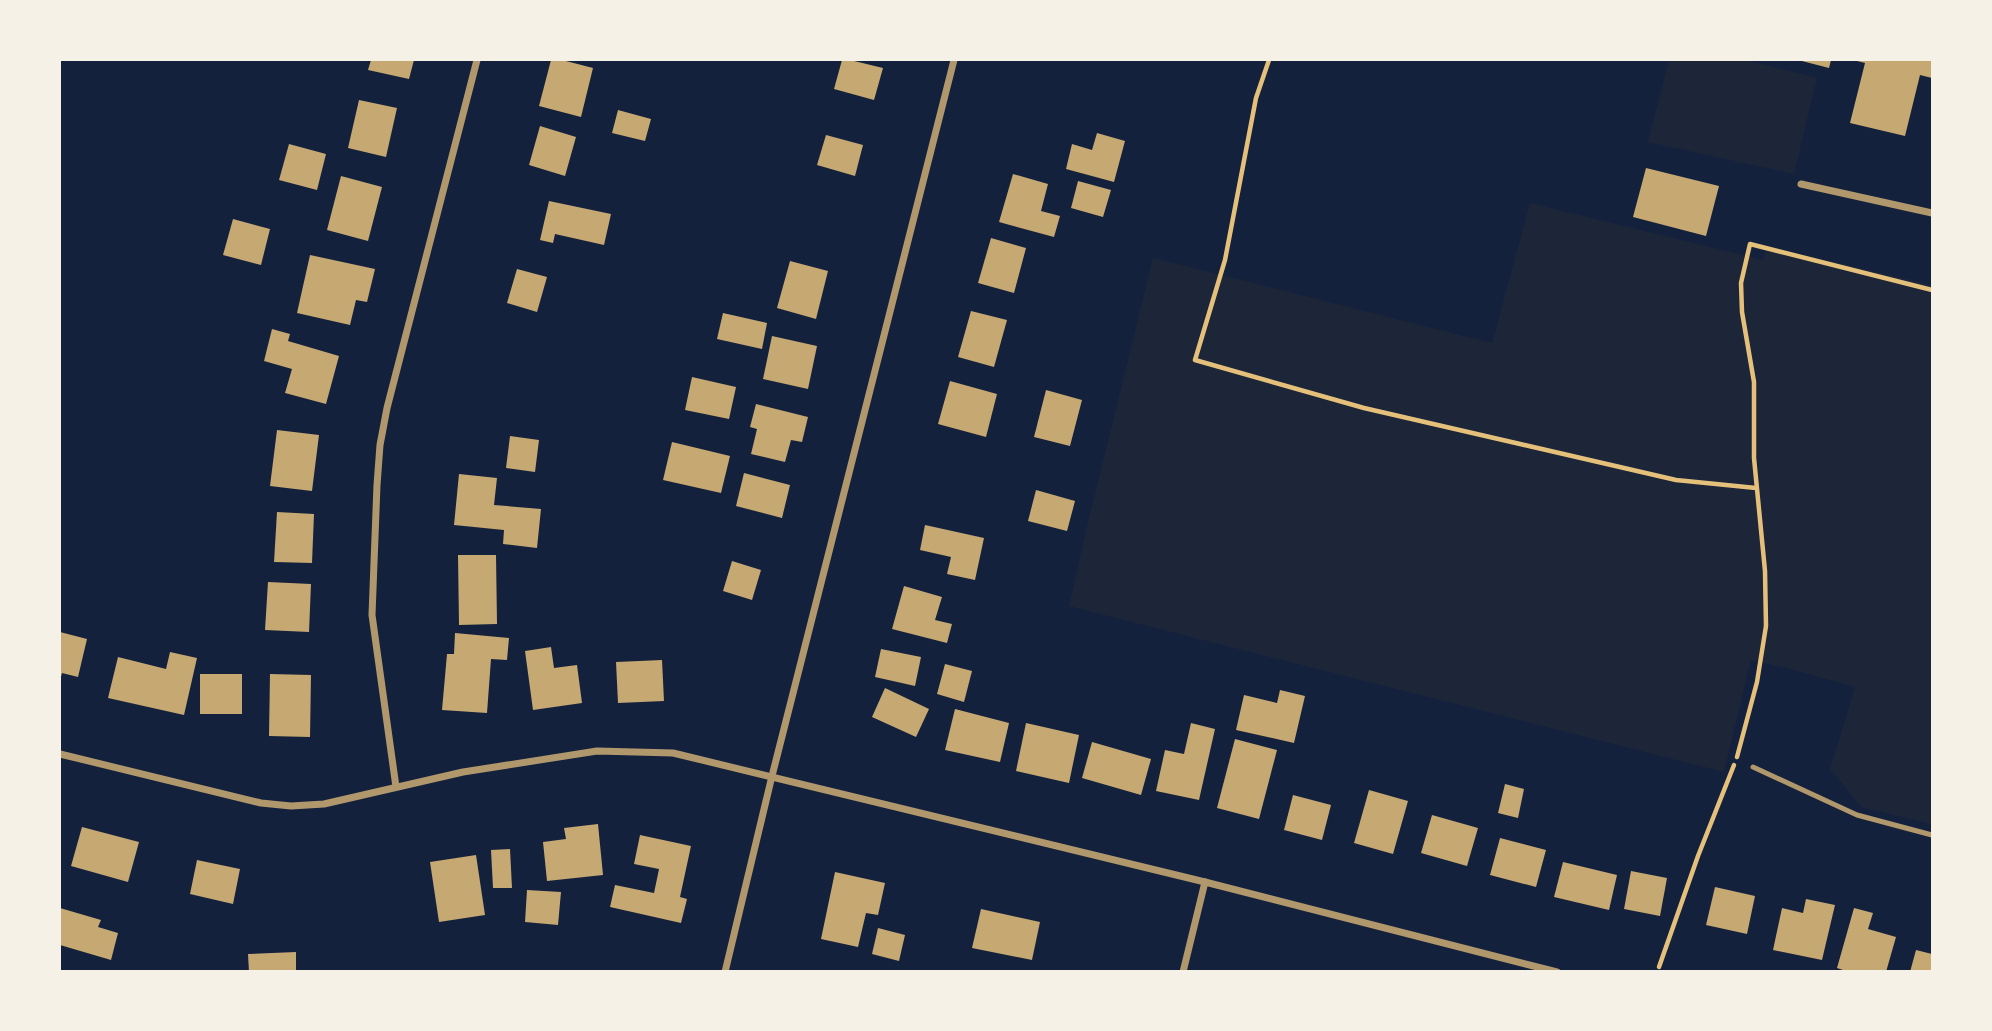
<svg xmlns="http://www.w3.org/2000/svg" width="1992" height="1031" font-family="Cabin,sans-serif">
	<rect width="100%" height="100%" fill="#14213d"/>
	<g fill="#1d2539">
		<polygon points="1669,60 1745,60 1817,78 1794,174 1648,142"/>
		<polygon points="1530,203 1763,260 1767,246 1932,285 1932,824 1861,807 1830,769 1855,687 1790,669 1751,660 1724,772 1069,606 1089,518 1153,258 1492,343"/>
	</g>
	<g fill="#c6a872">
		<polygon points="371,60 414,60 409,79 368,70"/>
		<polygon points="551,60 562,60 593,68 581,117 539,106"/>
		<polygon points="842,60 850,60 883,68 874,100 834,89"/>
		<polygon points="1798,60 1831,60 1829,68"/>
		<polygon points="1853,60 1932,60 1932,78 1920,75 1905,136 1850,123 1865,63"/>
		<polygon points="359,100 397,108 386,157 348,148"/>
		<polygon points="618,110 651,119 645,141 612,133"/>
		<polygon points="540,126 576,137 565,176 529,165"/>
		<polygon points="1097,133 1125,141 1114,182 1066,169 1072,144 1092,150"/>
		<polygon points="826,135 863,145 855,176 817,165"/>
		<polygon points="289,144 326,154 317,190 279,180"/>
		<polygon points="1646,168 1719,186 1706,236 1633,217"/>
		<polygon points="1013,174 1048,184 1041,211 1060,216 1054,237 999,222"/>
		<polygon points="341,176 382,187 368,241 327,230"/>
		<polygon points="1078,181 1111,190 1103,217 1071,208"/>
		<polygon points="549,201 611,214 604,245 555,234 553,243 540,240"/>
		<polygon points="233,219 270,229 261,265 223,255"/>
		<polygon points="991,238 1026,248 1014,293 978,283"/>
		<polygon points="310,255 375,269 367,302 356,300 350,325 297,313"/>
		<polygon points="790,261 828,271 816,319 777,308"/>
		<polygon points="517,269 547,277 537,312 507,303"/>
		<polygon points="971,311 1007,320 994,367 958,357"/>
		<polygon points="723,313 767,323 762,349 717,339"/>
		<polygon points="272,329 290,334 288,341 339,356 326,404 285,393 292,369 264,361"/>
		<polygon points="772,336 817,346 808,389 763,379"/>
		<polygon points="692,377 736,387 729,419 685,410"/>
		<polygon points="950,381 997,394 986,437 938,424"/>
		<polygon points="1046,390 1082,400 1070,446 1034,437"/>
		<polygon points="756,404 808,417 802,442 791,440 785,462 751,454 757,429 750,427"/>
		<polygon points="277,430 319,435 312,491 270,486"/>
		<polygon points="510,436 539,440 535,472 506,468"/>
		<polygon points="672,442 730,456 721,493 663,480"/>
		<polygon points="744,473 790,485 782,518 736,506"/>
		<polygon points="459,474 497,478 494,505 541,509 537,548 503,544 504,530 454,525"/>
		<polygon points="1036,490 1075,501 1067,531 1028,521"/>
		<polygon points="277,512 314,514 312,563 274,562"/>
		<polygon points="925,525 984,538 975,580 947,574 951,557 920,550"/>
		<polygon points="458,555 496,555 497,624 459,625"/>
		<polygon points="732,561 761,570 752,600 723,591"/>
		<polygon points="268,582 311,584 309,632 265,630"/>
		<polygon points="904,586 942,597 935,620 952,624 947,643 892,629"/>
		<polygon points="60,632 87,639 78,677 62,673 60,680"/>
		<polygon points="455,633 509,638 507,660 491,659 487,713 442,710 447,654 454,654"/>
		<polygon points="551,647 554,668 577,665 582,703 533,710 525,651"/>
		<polygon points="881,649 921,657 915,686 875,677"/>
		<polygon points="170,652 197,658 184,715 108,698 118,657 166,669"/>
		<polygon points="662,660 664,701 618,703 616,662"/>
		<polygon points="945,664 972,671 964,702 937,694"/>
		<rect x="200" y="674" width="42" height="40"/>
		<polygon points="270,674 311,675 310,737 269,736"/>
		<polygon points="885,688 929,709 916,737 872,717"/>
		<polygon points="1280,690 1305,696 1294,743 1236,730 1244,695 1277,703"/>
		<polygon points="955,709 1009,723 1000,762 945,750"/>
		<polygon points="1026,723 1079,735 1069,783 1016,771"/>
		<polygon points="1191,723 1215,729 1199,800 1156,791 1165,750 1184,754"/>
		<polygon points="1235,739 1277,750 1259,819 1217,808"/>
		<polygon points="1092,742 1151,759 1141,795 1082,778"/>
		<polygon points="1505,784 1524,789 1518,818 1498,813"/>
		<polygon points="1369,790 1408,801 1393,854 1354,843"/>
		<polygon points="1293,795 1331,805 1322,840 1284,830"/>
		<polygon points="1432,815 1478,828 1467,866 1421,853"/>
		<polygon points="598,824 603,875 547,881 543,842 566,839 564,828"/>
		<polygon points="82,827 139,842 128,882 71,866"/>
		<polygon points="640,835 691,846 680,897 687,899 681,923 610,907 615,885 654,893 659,869 634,864"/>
		<polygon points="1500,838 1546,850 1536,887 1490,875"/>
		<polygon points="510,849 512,888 493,888 491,850"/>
		<polygon points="476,855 485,915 439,922 430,862"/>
		<polygon points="197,860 240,869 233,904 190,894"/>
		<polygon points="1563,862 1617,875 1609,910 1554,897"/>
		<polygon points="1631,871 1667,878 1660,916 1624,909"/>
		<polygon points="835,872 885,883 878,915 866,913 858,947 821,939"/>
		<polygon points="1715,887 1755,896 1747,934 1706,925"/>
		<polygon points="527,890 561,892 558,925 525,922"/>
		<polygon points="1806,899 1835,905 1822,960 1773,950 1782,908 1803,913"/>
		<polygon points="60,908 101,920 98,927 118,933 111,960 60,945"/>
		<polygon points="1854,908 1873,913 1868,929 1896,937 1886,972 1849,972 1837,968"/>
		<polygon points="981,909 1040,922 1032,960 972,948"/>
		<polygon points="878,928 905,935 899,961 872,954"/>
		<polygon points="1916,950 1932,954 1932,972 1910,972"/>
		<polygon points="296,952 296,972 249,972 248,954"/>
	</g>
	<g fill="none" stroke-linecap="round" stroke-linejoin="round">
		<g stroke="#e5c07b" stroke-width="4.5">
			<polyline points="1269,60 1256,98 1225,260 1195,360 1364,408 1676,480 1756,488"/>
			<polyline points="1737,757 1757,682 1766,626 1765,571 1754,458 1754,382 1742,312 1741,283 1750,244 1932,290"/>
			<polyline points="1659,967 1698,856 1734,765"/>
		</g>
		<polyline stroke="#b1986c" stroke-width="5" points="1753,767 1857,815 1932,835"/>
		<g stroke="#b1986c" stroke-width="7">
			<polyline points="1801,184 1932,213"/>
			<polyline points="60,754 261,803 291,806 324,804 463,772 597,751 673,753 1205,882 1557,972"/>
			<polyline points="396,787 372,615 377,485 380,445 387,408 477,60"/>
			<polyline points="725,972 772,776 954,60"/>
			<polyline points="1183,972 1205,882"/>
		</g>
	</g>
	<rect width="1992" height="1031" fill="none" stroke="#f6f1e7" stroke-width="122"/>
</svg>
